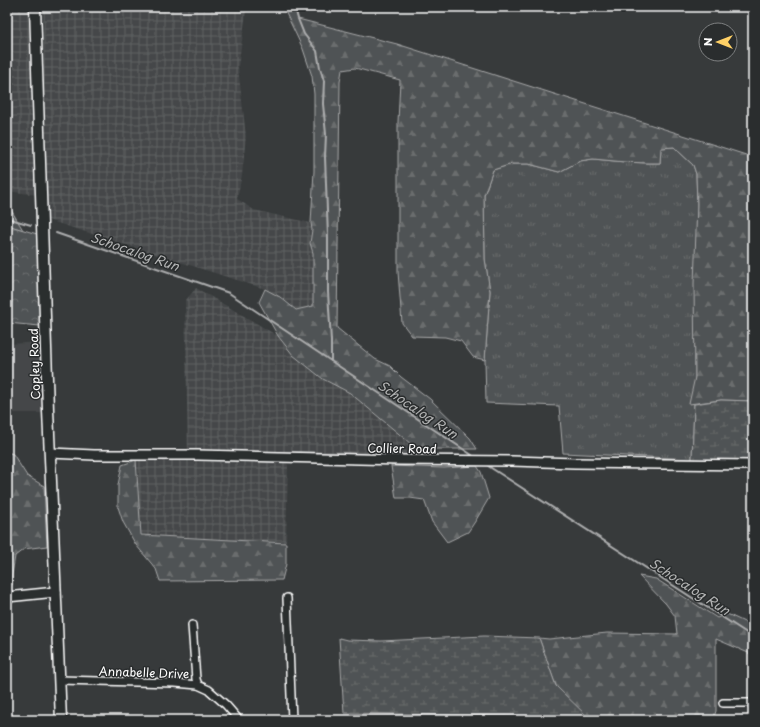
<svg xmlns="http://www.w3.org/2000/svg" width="760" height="727" font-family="'Playpen Sans',sans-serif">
	<defs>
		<pattern id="industrial-grid" width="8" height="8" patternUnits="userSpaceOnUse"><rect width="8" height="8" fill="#444748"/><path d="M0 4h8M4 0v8" fill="none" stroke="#606363"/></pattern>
		<pattern id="grass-tufts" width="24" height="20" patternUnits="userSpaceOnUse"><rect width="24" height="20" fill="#505354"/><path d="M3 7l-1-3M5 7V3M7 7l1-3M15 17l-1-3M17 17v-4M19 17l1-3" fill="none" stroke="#6a6d6e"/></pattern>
		<pattern id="forest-firs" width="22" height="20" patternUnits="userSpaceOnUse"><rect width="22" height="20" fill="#505354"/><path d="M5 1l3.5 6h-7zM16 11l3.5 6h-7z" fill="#6a6d6e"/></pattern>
		<pattern id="wetland-marsh" width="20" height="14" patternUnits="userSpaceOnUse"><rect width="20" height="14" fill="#505354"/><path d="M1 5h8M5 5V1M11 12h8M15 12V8" fill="none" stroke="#6a6d6e"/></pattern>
		<pattern id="park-crowns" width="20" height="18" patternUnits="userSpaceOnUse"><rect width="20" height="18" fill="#505354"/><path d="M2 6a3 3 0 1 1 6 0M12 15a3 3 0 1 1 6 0" fill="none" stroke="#6a6d6e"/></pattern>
	</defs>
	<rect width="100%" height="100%" fill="#373a3b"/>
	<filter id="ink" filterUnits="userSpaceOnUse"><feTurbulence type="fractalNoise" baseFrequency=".025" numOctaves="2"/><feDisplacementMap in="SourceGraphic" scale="8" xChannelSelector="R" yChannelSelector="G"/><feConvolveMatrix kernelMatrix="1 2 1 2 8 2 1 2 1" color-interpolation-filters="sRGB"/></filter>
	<g filter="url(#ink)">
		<g fill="#444748">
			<polygon points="42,342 43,413 7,413 7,344"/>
			<polygon points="344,713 552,717 564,720 345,720"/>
		</g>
		<g fill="url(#industrial-grid)">
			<polygon points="7,7 28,7 37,195 7,191"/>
			<polygon points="43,7 247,7 238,67 246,136 242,175 237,199 254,210 311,223 312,230 310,243 313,253 313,306 296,310 280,297 265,289 48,220 44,79"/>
			<polygon points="196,288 278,336 293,355 323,379 350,393 417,449 425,460 188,456 185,301"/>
			<polygon points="136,460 287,463 288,466 286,543 141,535"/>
		</g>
		<polygon fill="url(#grass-tufts)" stroke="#a8a9aa" points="674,147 693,165 696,174 697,204 695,377 692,459 563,453 559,406 486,403 485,360 490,291 485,259 484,195 493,170 512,164 529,164 559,172 580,161 593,159 625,162 647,163 660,163 661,148"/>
		<g fill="url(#forest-firs)" stroke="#a8a9aa">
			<polygon points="283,7 295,7 298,19 397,44 746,155 753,168 753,401 721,400 689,404 695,377 694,284 697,204 696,174 693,165 674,147 661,148 660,163 647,163 625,162 593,159 580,161 559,172 529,164 512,164 493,170 484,195 485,259 490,291 485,360 473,357 461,341 445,337 412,336 402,323 398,272 398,122 400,80 355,68 342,70 340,82 337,328 375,359 390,366 401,377 430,399 470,438 477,449 417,449 350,393 323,379 293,355 278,336 259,302 265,289 280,297 296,310 313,306 313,253 310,243 312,230 311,223 314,171 314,94 312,76 303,49"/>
			<polygon points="7,203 23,230 7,225"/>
			<polygon points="7,452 13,454 27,476 44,486 47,546 24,549 15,556 12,575 12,585 7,587"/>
			<polygon points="136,460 141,535 286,543 286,564 282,580 160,581 156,569 136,545 123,522 118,507 118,485 122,465"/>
			<polygon points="391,466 444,468 477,466 481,472 489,498 476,520 468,532 447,542 432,522 424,500 410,498 396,498"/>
			<polygon points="639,576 656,579 717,618 727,614 753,626 753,655 716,639 716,711 713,720 575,720 557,689 539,638 549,639 607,633 677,634 675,616 666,604"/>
		</g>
		<g fill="url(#wetland-marsh)" stroke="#a8a9aa">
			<polygon points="721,400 753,401 753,462 692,459 694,404"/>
			<polygon points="484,636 539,638 556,686 591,720 564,720 552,717 344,713 339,638 347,640 381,641"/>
		</g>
		<polygon fill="url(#park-crowns)" stroke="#a8a9aa" points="7,225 37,234 40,326 7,323"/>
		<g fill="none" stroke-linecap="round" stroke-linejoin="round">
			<g stroke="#adaeaf" stroke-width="2">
				<polyline points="295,7 298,19 304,34 317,51 320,68 324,81 323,104 326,134 325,157 328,237 328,292 331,341 331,361"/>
				<polyline points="7,218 31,225"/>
				<polyline points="56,233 229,293 475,457"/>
				<polyline points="485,464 753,637"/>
			</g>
			<g stroke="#fff" stroke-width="10">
				<g id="minor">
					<polyline points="287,598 292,720"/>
					<polyline points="192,625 196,679 198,685"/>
					<polyline points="60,680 175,683 198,685 209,690 226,705 239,720"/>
					<polyline points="723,703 753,703"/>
				</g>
			</g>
			<g stroke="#fff" stroke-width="12">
				<g id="tertiary">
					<polyline points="50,453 94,455 198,455 400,460 512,461 575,463 753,465"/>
					<polyline points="7,597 56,592"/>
				</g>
			</g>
			<g stroke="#fff" stroke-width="13">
				<polyline id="secondary" points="35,7 48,410 61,720"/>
			</g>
			<use href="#minor" stroke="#2a2d2e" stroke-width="7"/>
			<use href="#tertiary" stroke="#2a2d2e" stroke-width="9"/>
			<use href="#secondary" stroke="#2a2d2e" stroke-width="10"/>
		</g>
	</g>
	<g text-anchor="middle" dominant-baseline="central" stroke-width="3" stroke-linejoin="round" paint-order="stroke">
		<g font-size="12" fill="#fff" stroke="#2a2d2e">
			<text transform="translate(34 364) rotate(-92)">Copley Road</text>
			<text transform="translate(402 448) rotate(1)">Collier Road</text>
			<text transform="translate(144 672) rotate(2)">Annabelle Drive</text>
		</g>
		<g font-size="13" font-style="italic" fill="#b4b5b5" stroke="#2a2d2e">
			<text transform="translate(135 251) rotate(19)">Schocalog Run</text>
			<text transform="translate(418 409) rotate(34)">Schocalog Run</text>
			<text transform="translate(690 586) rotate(33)">Schocalog Run</text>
		</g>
	</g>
	<rect width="760" height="727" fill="none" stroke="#2a2d2e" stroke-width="24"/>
	<rect x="12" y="12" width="736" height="703" fill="none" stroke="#fff" stroke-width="1.5" filter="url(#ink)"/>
	<g transform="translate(718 42) rotate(270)"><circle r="19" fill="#2a2d2e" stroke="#7f8182"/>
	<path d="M0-3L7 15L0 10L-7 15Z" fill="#ffd166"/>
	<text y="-6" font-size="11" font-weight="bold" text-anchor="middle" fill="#ffffff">N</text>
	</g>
</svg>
